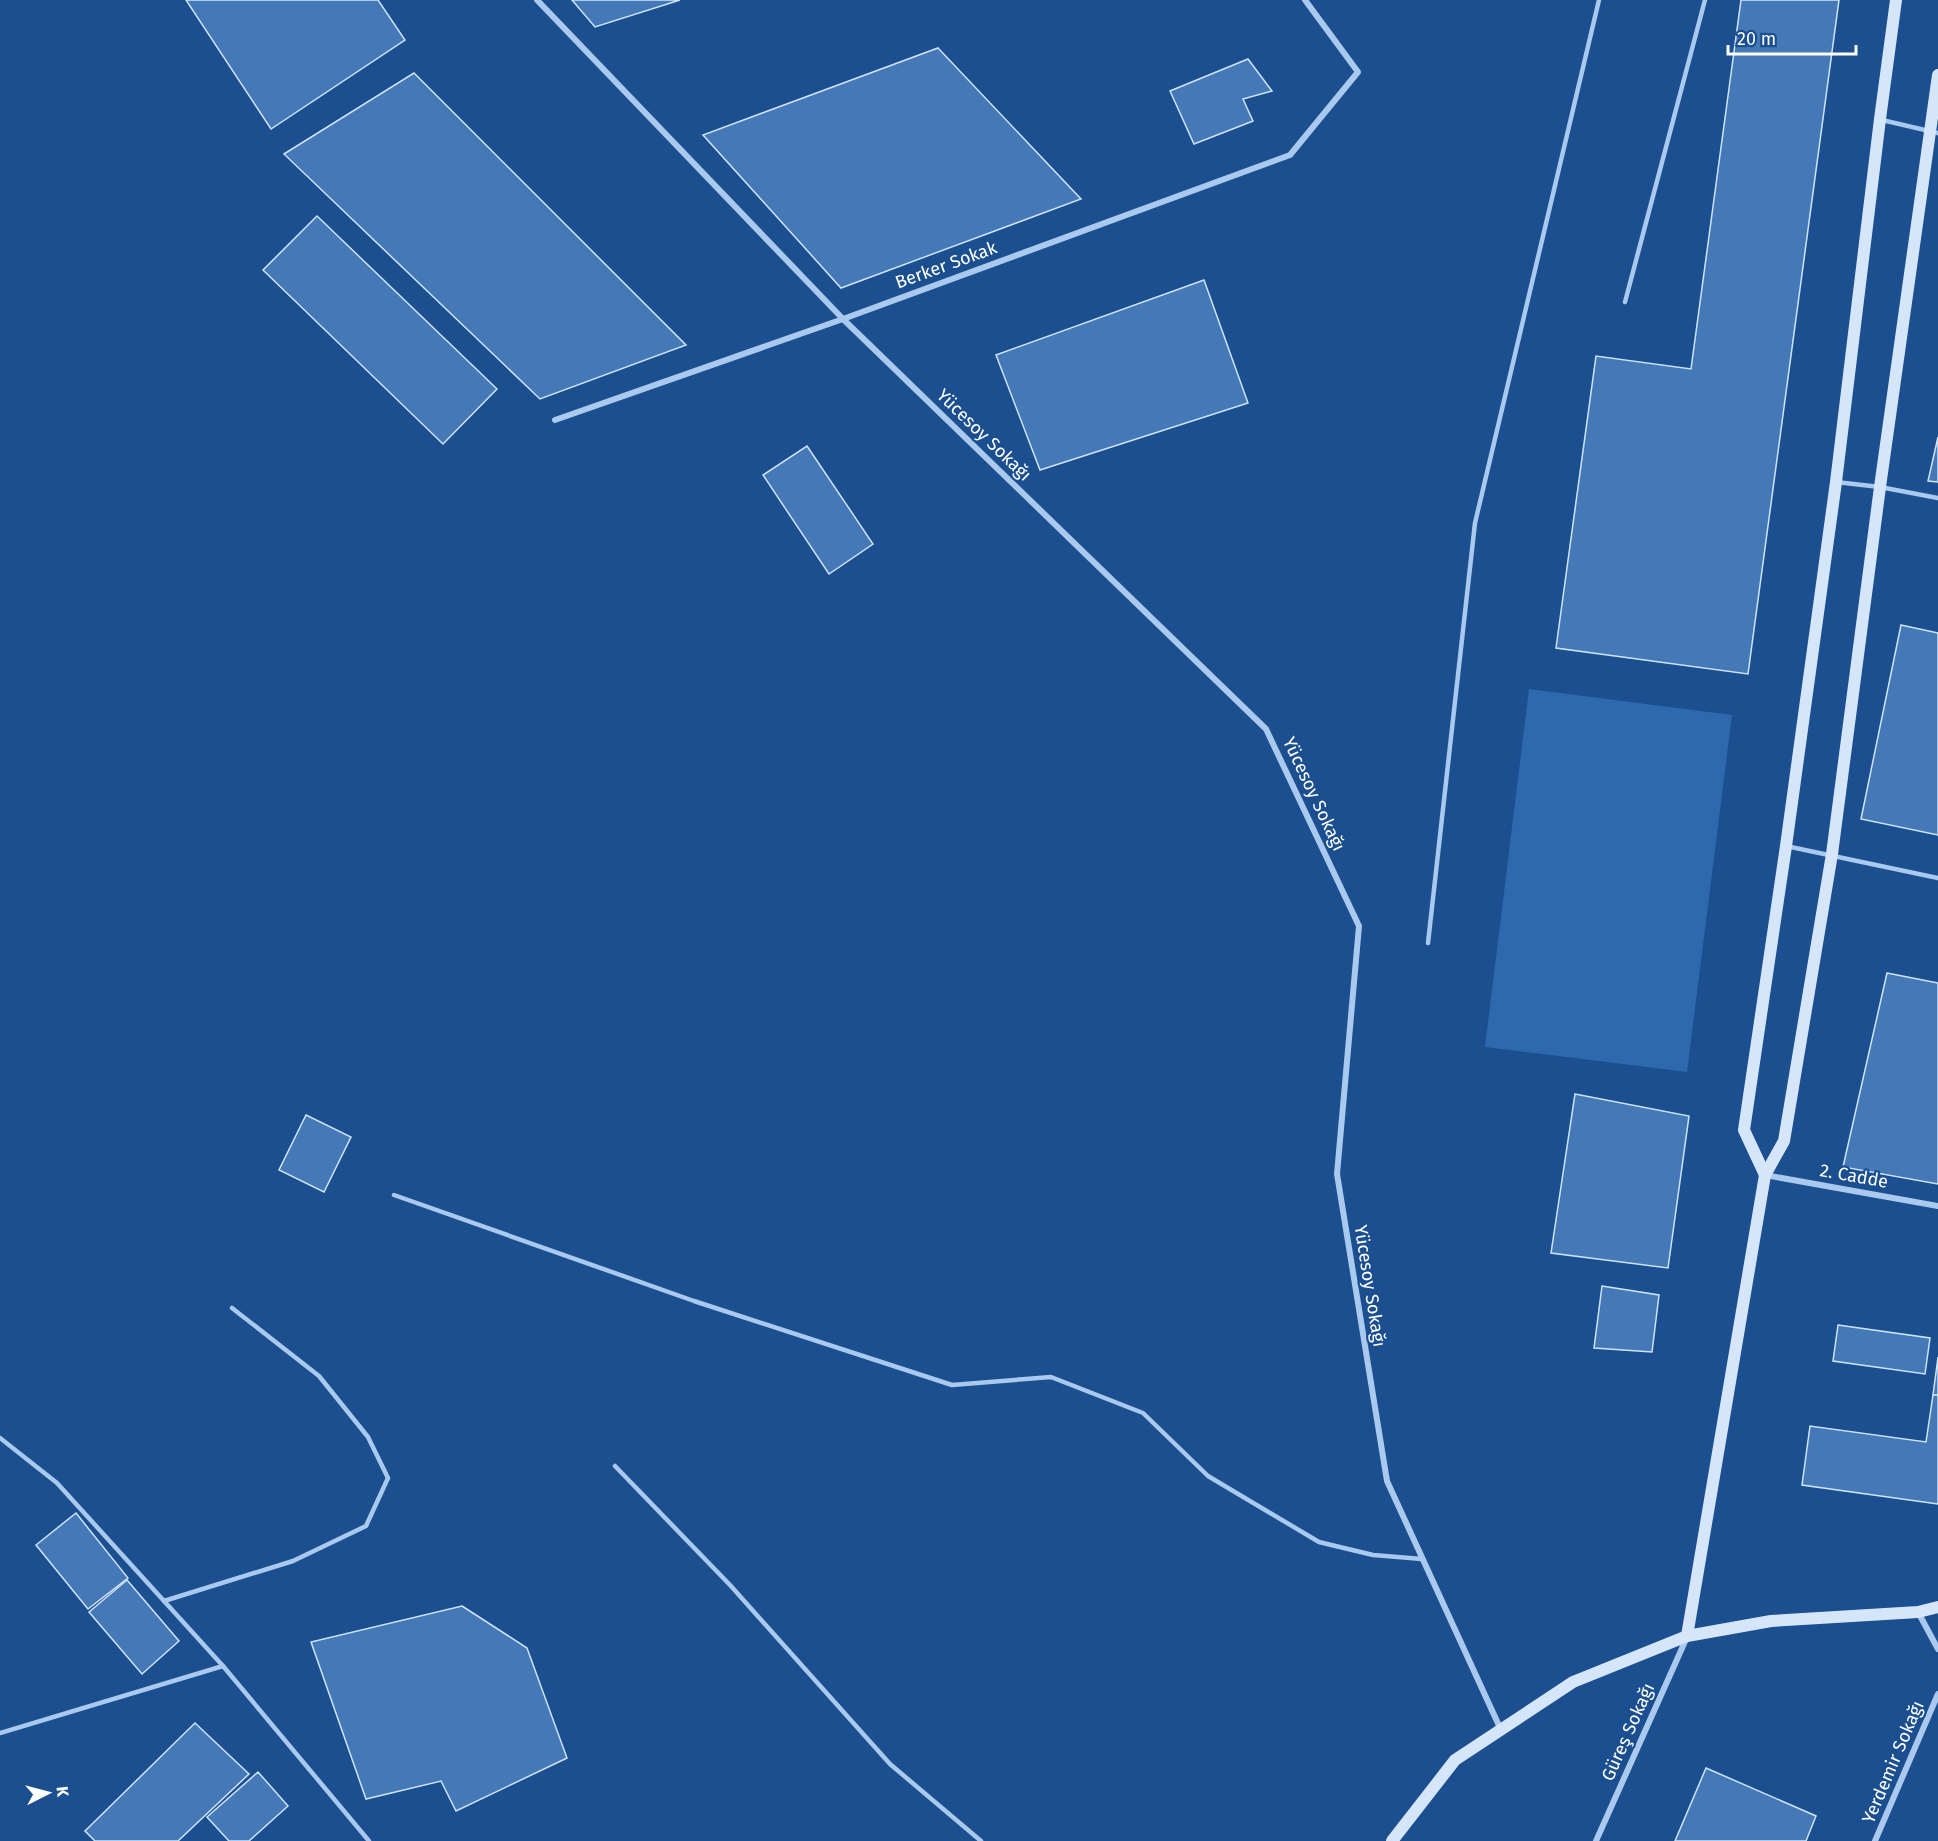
<svg xmlns="http://www.w3.org/2000/svg" width="1938" height="1841" font-family="'Fira Sans',sans-serif">
	<rect width="100%" height="100%" fill="#1b4f8f"/>
	<polygon fill="#2e69ad" points="1529,689 1732,715 1687,1072 1485,1047"/>
	<g fill="#4478b7" stroke="#cfe3fa" stroke-width="1.5">
		<polygon points="186,0 378,0 405,40 271,129"/>
		<polygon points="572,0 680,0 595,27"/>
		<polygon points="1741,0 1839,0 1748,674 1556,648 1596,356 1691,369"/>
		<polygon points="938,48 1081,199 841,288 703,135"/>
		<polygon points="1248,59 1272,91 1243,99 1253,121 1194,144 1170,91"/>
		<polygon points="414,73 686,345 540,399 284,154"/>
		<polygon points="317,216 497,389 443,444 263,270"/>
		<polygon points="1204,280 1248,403 1040,470 996,355"/>
		<polygon points="1938,437 1938,482 1928,481"/>
		<polygon points="807,446 873,544 829,574 763,475"/>
		<polygon points="1901,625 1938,633 1938,835 1861,819"/>
		<polygon points="1887,973 1938,983 1938,1184 1843,1167"/>
		<polygon points="1575,1094 1689,1116 1668,1268 1551,1253"/>
		<polygon points="306,1115 351,1137 324,1192 279,1170"/>
		<polygon points="1602,1286 1659,1295 1652,1352 1594,1348"/>
		<polygon points="1838,1325 1930,1338 1925,1374 1833,1361"/>
		<polygon points="1938,1357 1938,1395 1933,1395"/>
		<polygon points="1933,1395 1938,1395 1938,1504 1802,1485 1810,1426 1926,1442"/>
		<polygon points="76,1513 128,1578 88,1609 36,1545"/>
		<polygon points="127,1580 179,1641 142,1674 89,1612"/>
		<polygon points="462,1606 527,1648 567,1758 456,1811 441,1781 366,1799 311,1642"/>
		<polygon points="195,1723 249,1774 178,1841 95,1841 85,1831"/>
		<polygon points="1706,1768 1816,1816 1806,1841 1675,1841"/>
		<polygon points="258,1772 288,1806 249,1841 229,1841 207,1817"/>
	</g>
	<g fill="none" stroke-linecap="round" stroke-linejoin="round">
		<g stroke="#a9c9ee" stroke-width="4.5">
			<polyline points="1882,120 1938,133"/>
			<polyline points="1625,302 1705,0"/>
			<polyline points="1836,482 1880,487 1938,498"/>
			<polyline points="1786,846 1938,878"/>
			<polyline points="1428,943 1475,523 1599,0"/>
			<polyline points="394,1195 694,1301 952,1385 1051,1377 1143,1413 1208,1476 1319,1542 1373,1555 1422,1559"/>
			<polyline points="0,1438 57,1483 223,1666 369,1841"/>
			<polyline points="615,1466 730,1585 890,1764 981,1841"/>
			<polyline points="164,1601 293,1561 366,1526 388,1478 368,1437 319,1376 232,1308"/>
			<polyline points="0,1733 223,1666"/>
		</g>
		<g stroke="#a9c9ee" stroke-width="6">
			<polyline points="537,0 843,319 1290,155 1358,72 1305,0"/>
			<polyline points="555,420 843,319 1266,729 1359,926 1337,1174 1387,1481 1501,1730"/>
			<polyline points="1765,1175 1938,1206"/>
			<polyline points="1918,1612 1938,1649"/>
			<polyline points="1596,1841 1687,1637"/>
			<polyline points="1875,1841 1938,1694"/>
		</g>
		<g stroke="#d6e6fa" stroke-width="12">
			<polyline points="1765,1175 1744,1130 1786,846 1836,482 1880,119 1896,0"/>
			<polyline points="1687,1636 1765,1175 1784,1141 1832,854 1880,487 1938,75"/>
			<polyline points="1392,1841 1455,1760 1573,1682 1687,1636 1771,1621 1918,1612 1938,1607"/>
		</g>
	</g>
	<g text-anchor="middle" dominant-baseline="central" stroke-width="4.5" stroke-linejoin="round" paint-order="stroke">
		<g font-size="18" fill="#fff" stroke="#1b4f8f">
			<text transform="translate(946 265) rotate(-20)">Berker Sokak</text>
			<text transform="translate(984 435) rotate(44)">Yücesoy Sokağı</text>
			<text transform="translate(1314 794) rotate(65)">Yücesoy Sokağı</text>
			<text transform="translate(1854 1176) rotate(10)">2. Cadde</text>
			<text transform="translate(1370 1286) rotate(81)">Yücesoy Sokağı</text>
			<text transform="translate(1628 1732) rotate(-66)">Güreş Sokağı</text>
			<text transform="translate(1893 1762) rotate(-67)">Yerdemir Sokağı</text>
		</g>
	</g>
	<g transform="translate(48 1793) rotate(84)" stroke="#1b4f8f" stroke-width="4.5" paint-order="stroke">
	<path d="M0-4.5L10 22L0 15L-10 22Z" fill="#ffffff"/>
	<text y="-9" font-size="16" font-weight="bold" text-anchor="middle" fill="#ffffff">K</text>
	</g>
	<path d="M1728 45v9h128v-9" fill="none" stroke="#ffffff" stroke-width="3"/>
	<text x="1737" y="45" font-size="18" fill="#ffffff" stroke="#1b4f8f" stroke-width="4.5" paint-order="stroke">20 m</text>
</svg>
